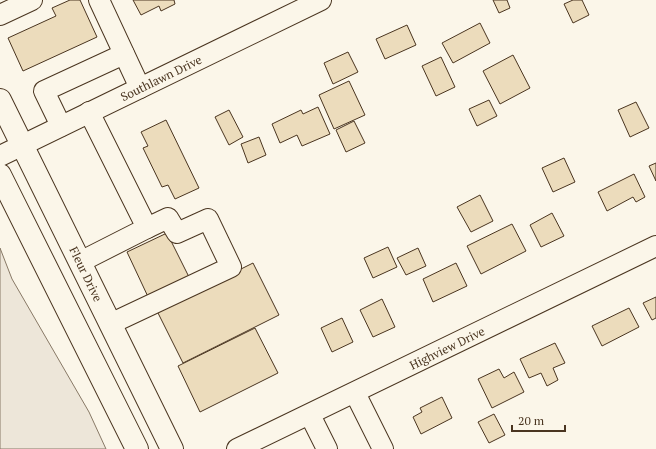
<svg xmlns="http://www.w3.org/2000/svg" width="656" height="449" font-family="'PT Serif',serif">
	<rect width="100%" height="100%" fill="#fbf6e9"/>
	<polygon fill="#ede6d9" stroke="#887966" points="0,248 12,279 89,412 106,449 0,449"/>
	<g fill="#ecdcbc" stroke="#4a3520">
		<polygon points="70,0 80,0 97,37 23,71 8,38 56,16 52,8"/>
		<polygon points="133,0 174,0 175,4 161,11 159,6 141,15"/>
		<polygon points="493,0 507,0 510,8 499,13"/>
		<polygon points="573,0 582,0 589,15 573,23 564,4"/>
		<polygon points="480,23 490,43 453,63 442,43"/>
		<polygon points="407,25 416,45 385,59 376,39"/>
		<polygon points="348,52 358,72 333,84 324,63"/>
		<polygon points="513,55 530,88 500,104 483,71"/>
		<polygon points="441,57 455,87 436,96 422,66"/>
		<polygon points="349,81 365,115 334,129 319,95"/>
		<polygon points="489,100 497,116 477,126 469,109"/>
		<polygon points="636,102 649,128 630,137 618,110"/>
		<polygon points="318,107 330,134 302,146 297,135 280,143 272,124 301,110 303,114"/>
		<polygon points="229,110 243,137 229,145 215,117"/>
		<polygon points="166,120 199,188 175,199 168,185 162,187 143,148 148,146 141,132"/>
		<polygon points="354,121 365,143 346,152 336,130"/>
		<polygon points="259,137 266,155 248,163 241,144"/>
		<polygon points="564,158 575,182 553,192 542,168"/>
		<polygon points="656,163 656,181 649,166"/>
		<polygon points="634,174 645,197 636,202 633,197 607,211 598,192"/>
		<polygon points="480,195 493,221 471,232 457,207"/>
		<polygon points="552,213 564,236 541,247 530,225"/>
		<polygon points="512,224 526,251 481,274 467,246"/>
		<polygon points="167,233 191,281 150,301 127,252"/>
		<polygon points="388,247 397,267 373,278 364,258"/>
		<polygon points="418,248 426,266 406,275 397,258"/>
		<polygon points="253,263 279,315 183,363 157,311"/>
		<polygon points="456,263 467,286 433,302 423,279"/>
		<polygon points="656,297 656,318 652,320 643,303"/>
		<polygon points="382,299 395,327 373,337 360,310"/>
		<polygon points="629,308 639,327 602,346 592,326"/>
		<polygon points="342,318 353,342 332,352 321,328"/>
		<polygon points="255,328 278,373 200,412 178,366"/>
		<polygon points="555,343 565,363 553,368 558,380 547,386 541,373 529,378 520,359"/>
		<polygon points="499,369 504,378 514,372 524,392 492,408 478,379"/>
		<polygon points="442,397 452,418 421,434 413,417 422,412 420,408"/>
		<polygon points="494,414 505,435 489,443 478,422"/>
	</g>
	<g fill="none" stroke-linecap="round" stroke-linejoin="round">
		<g stroke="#4a3520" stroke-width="22">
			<g id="minor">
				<polyline points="99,0 140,88"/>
				<polyline points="0,15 32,0"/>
				<polyline points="61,126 44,91 124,54"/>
				<polyline points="0,156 321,0"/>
				<polyline points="80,262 147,228 89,112"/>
				<polyline points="110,324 231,267 208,219 177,233 168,218 147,228"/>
				<polyline points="355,393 383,449"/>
				<polyline points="310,415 327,449"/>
				<polyline points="237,449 656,246"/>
			</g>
		</g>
		<g stroke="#4a3520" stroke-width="24">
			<g id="major">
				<polyline points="0,100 172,449"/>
				<polyline points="0,175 137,449"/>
			</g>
		</g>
		<use href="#minor" stroke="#fbf6e9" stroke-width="20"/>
		<use href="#major" stroke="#fbf6e9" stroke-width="22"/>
	</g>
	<g text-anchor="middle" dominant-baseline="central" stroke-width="3" stroke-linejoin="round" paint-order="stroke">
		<g font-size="12" fill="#4a3520" stroke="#fbf6e9">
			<text transform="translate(161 78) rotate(-26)">Southlawn Drive</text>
			<text transform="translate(86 274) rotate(64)">Fleur Drive</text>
			<text transform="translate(447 348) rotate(-26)">Highview Drive</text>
		</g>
	</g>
	<path d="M512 425v6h53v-6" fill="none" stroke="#4a3520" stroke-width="2"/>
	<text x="518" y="425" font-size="12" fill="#4a3520" stroke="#fbf6e9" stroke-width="3" paint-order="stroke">20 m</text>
</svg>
